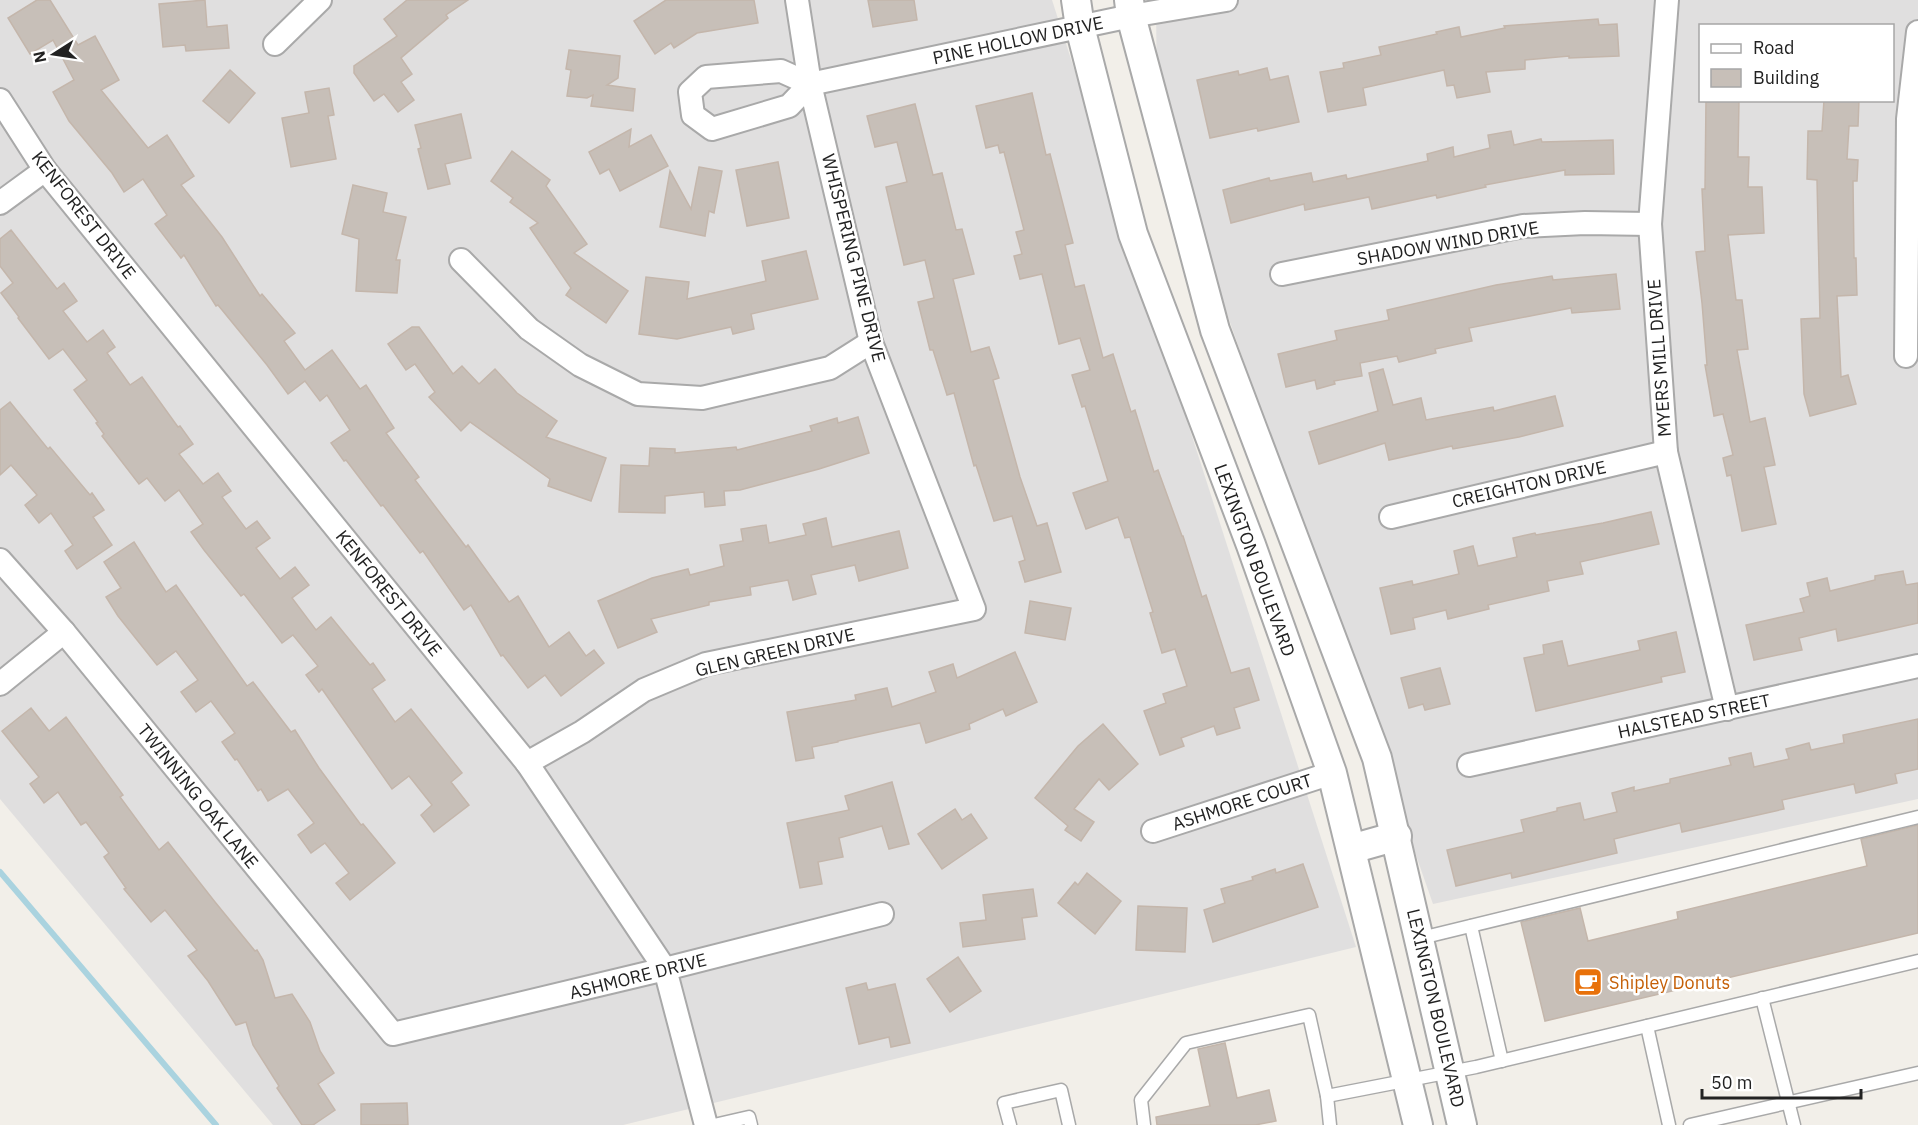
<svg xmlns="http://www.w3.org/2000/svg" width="1918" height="1125" font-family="'IBM Plex Sans',sans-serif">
	<rect width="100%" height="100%" fill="#f2efe9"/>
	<g fill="#e0dfdf" fill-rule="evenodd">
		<polygon points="0,0 1052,0 1356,947 623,1125 273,1125 0,799"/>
		<path d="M1156 0H1918V799L1433 904 1157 113ZM1700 26H1892V100H1700Z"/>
	</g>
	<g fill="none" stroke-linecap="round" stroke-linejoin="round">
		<polyline stroke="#aad3df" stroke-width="6" points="0,872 216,1125"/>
	</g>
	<g fill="#c7bfb8" stroke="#c4b6ab" stroke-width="1.5">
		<polygon points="37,0 50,0 78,45 95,36 119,80 101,90 148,148 167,135 194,176 181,185 222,237 260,296 262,294 295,333 284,341 305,370 332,350 360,389 366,385 394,428 386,433 419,477 415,480 466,547 468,545 509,602 518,596 549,647 569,632 586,656 594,650 604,663 561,696 545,675 528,688 503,655 501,656 471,605 464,610 423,551 420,553 383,505 381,506 346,460 344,461 331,443 350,430 327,395 320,401 305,381 288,394 267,365 218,305 216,306 184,255 181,258 155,224 167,215 143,179 124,192 112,173 69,121 53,92 74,80 53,40 30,54 8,18"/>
		<polygon points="205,0 207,27 227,25 229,48 186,51 185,45 163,47 159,4"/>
		<polygon points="407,0 468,0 446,15 448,18 401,58 412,74 401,82 414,100 398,112 384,94 374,101 354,73 354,66 397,36 384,19"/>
		<polygon points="666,0 754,0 758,23 697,33 674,48 671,43 655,54 634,21"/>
		<polygon points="868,0 914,0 917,20 873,27"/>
		<polygon points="1598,19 1599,25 1617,24 1619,56 1569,58 1569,56 1525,60 1525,69 1486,72 1490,92 1457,98 1454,85 1447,86 1444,70 1363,88 1366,105 1328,112 1320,72 1344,68 1343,63 1381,55 1379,47 1437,34 1436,32 1459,27 1461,37 1505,28 1504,26"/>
		<polygon points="569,50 620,56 618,78 607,85 635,89 633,111 591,106 593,95 587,98 567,96 571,70 566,69"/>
		<polygon points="1267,68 1270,80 1288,76 1299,122 1258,131 1257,128 1210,138 1197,80 1238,71 1239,75"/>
		<polygon points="230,70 255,93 229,123 203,101"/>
		<polygon points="329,88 334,115 328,116 336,159 291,167 282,118 309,113 305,92"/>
		<polygon points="1032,93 1046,155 1050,154 1073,243 1065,245 1075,287 1084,285 1103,358 1113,354 1131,412 1135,410 1154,472 1158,470 1182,536 1183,536 1202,597 1206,595 1231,673 1249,668 1259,700 1234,708 1240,728 1217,735 1214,726 1181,738 1184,746 1160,755 1144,711 1166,703 1163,694 1187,686 1175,649 1162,653 1150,613 1153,612 1130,537 1125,538 1118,517 1086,529 1073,493 1108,481 1085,406 1082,407 1072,375 1090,370 1080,338 1059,344 1042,274 1020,279 1014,256 1022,254 1016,232 1024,230 1004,152 1000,153 998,145 986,148 976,106"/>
		<polygon points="1706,100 1739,100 1738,157 1749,157 1748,187 1762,187 1764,233 1728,235 1736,300 1742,300 1748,349 1737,350 1750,422 1765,418 1775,465 1764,467 1776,524 1742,531 1731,475 1727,476 1723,458 1733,455 1723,414 1714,416 1705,365 1707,365 1702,303 1696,252 1705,251 1702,189 1705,189"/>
		<polygon points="1824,100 1859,100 1858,126 1849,126 1847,159 1858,160 1857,181 1853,181 1854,258 1856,258 1857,295 1837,296 1841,377 1848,375 1856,404 1810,416 1804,394 1801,319 1820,318 1817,180 1807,179 1808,131 1822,131"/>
		<polygon points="915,104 933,175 942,173 956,230 962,229 974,274 953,279 971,352 989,347 999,378 993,380 1020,477 1037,526 1047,523 1061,572 1025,582 1019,562 1025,560 1012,516 994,521 976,465 974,466 954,393 947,395 933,350 930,350 918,302 934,298 925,260 904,265 886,187 907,182 897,142 875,147 867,116"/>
		<polygon points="461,114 471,158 445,164 450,184 428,189 418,149 421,148 415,125"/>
		<polygon points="631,129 629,147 651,135 668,166 620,191 609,169 600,174 589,152"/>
		<polygon points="1511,131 1514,145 1541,139 1542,142 1613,140 1614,174 1565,175 1565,170 1485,185 1486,187 1437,198 1436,195 1372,209 1369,197 1305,210 1304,204 1231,223 1223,190 1269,178 1270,181 1311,173 1313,182 1346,175 1347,179 1428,161 1427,154 1453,147 1454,157 1490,148 1488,135"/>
		<polygon points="512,151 550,180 546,186 587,244 574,253 628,291 606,323 566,295 571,288 530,228 538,223 510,202 513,198 491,181"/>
		<polygon points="778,162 789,218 747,226 736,170"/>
		<polygon points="699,167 722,171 714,213 709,211 705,236 660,227 670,171 691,209"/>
		<polygon points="353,185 387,193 383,212 406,217 396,260 400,260 397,293 356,291 359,239 342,234"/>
		<polygon points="11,230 57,289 64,283 77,301 63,311 87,342 103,330 115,347 107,353 130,385 142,377 178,427 180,426 193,444 179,454 203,484 218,473 231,491 222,497 246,529 257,521 270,538 256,548 280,579 295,567 309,585 292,598 316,630 331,617 370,665 373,663 385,680 372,689 395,722 411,709 462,773 451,782 469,805 434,832 421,815 432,805 409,776 392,789 322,689 319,692 306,675 318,666 293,635 282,643 244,594 241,596 204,550 191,532 203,524 179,490 165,501 147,478 139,484 102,436 104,434 96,423 98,422 74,390 87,380 63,349 49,359 18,318 19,317 1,293 13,283 0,266 0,239"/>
		<polygon points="806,251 818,299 751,314 754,329 733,334 731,327 677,339 639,334 646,277 689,282 687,299 766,281 762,261"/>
		<polygon points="1616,274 1620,309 1572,313 1571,308 1469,328 1472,341 1435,349 1436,353 1399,362 1397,356 1360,363 1362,376 1334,381 1335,384 1317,389 1315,380 1286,387 1278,354 1337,340 1335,331 1389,320 1387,310 1496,285 1552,276 1553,280"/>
		<polygon points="412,327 419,327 453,374 462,366 479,384 495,369 517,393 557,421 546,437 606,458 591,501 548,486 550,479 470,422 461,431 429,397 435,392 415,364 406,370 388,344"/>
		<polygon points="1383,369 1393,405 1421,398 1426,420 1493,407 1494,411 1555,396 1563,426 1519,437 1453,449 1452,446 1389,460 1385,443 1319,464 1309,432 1378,411 1369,373"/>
		<polygon points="10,402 48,449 50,447 90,495 92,493 104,510 93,517 112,545 77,569 65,551 73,545 51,513 39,523 25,505 37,495 11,465 0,475 0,410"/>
		<polygon points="858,417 869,453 819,469 740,490 724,491 725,505 705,507 704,492 665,496 665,513 619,512 621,465 649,466 650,448 675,449 675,453 736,447 737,450 812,431 810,426 837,418 838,423"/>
		<polygon points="1651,512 1659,544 1580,562 1583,574 1547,581 1549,591 1488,605 1489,609 1448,619 1446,610 1413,618 1415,629 1391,634 1380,588 1412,581 1413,585 1459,574 1454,551 1473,546 1478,566 1517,557 1513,538 1535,533 1536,535 1603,523"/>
		<polygon points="826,518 832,547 899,531 908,568 859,581 855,565 811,575 816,594 793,600 788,580 750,587 751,595 709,602 709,605 651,619 657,632 618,648 598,601 652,578 688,569 690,575 724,566 720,545 743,541 741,529 766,525 769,543 806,535 803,524"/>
		<polygon points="134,542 166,592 176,585 247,686 253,682 291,732 295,730 319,768 361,825 363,824 395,863 350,900 336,883 349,873 325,843 311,853 298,835 314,823 288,789 268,801 261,789 258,791 237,759 235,760 222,742 235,733 211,701 196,712 181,692 198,680 176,651 157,665 118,616 106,597 121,588 104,562"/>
		<polygon points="1903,571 1906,585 1918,583 1918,623 1838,641 1836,629 1799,638 1802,650 1754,660 1746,625 1804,612 1800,599 1810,596 1807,583 1827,578 1830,591 1875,580 1875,576"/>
		<polygon points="1030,601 1071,608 1065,640 1025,633"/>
		<polygon points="1676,632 1685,672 1661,677 1662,682 1536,711 1524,658 1544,654 1543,645 1562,641 1568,666 1640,650 1638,641"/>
		<polygon points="1015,652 1037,702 1006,716 1003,709 969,724 970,729 926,743 920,723 838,741 838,742 812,747 814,758 796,761 787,712 856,700 855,695 887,688 892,707 936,692 929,672 953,664 957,678"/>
		<polygon points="1440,668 1450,704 1425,710 1423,704 1409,708 1401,678"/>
		<polygon points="31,708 49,731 66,717 123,795 120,797 159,850 168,842 215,902 255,951 257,950 263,960 275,998 292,994 310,1022 320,1051 334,1073 318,1084 335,1110 313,1125 302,1125 277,1088 279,1086 253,1045 246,1022 236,1025 208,981 188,956 197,950 165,910 151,922 124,889 126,888 104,857 109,853 86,822 81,825 58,792 44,803 30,784 39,777 2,731"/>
		<polygon points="1918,719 1918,769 1895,774 1897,783 1856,793 1854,784 1782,800 1784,809 1682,832 1680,823 1614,839 1617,853 1512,878 1511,873 1456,886 1447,850 1524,832 1521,820 1557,811 1557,808 1580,803 1584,820 1617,812 1612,793 1634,787 1634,791 1670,783 1670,779 1731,765 1729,758 1751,753 1754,767 1789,759 1786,749 1809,743 1811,750 1844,743 1843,735"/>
		<polygon points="1103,724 1138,764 1109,790 1099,779 1074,809 1094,822 1081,841 1065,830 1068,826 1035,798 1078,746"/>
		<polygon points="892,782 909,844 889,849 882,826 839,838 843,857 818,862 822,884 800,888 787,823 849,810 845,796"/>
		<polygon points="955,809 962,820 971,814 987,838 942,869 918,834"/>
		<polygon points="1918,825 1918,933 1545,1021 1521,922 1580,908 1588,941 1678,919 1677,912 1867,866 1861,839"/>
		<polygon points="1303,864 1318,907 1213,942 1204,910 1225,903 1221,889 1253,880 1252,877 1275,869 1276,873"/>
		<polygon points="1087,873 1121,901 1095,934 1058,903 1075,882 1078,885"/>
		<polygon points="1033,889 1037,916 1022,918 1025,939 963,947 960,923 986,920 983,895"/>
		<polygon points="1138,906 1187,908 1185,952 1136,950"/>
		<polygon points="958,957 981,991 950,1012 927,979"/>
		<polygon points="866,983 868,990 895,984 910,1043 891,1047 889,1037 859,1044 846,988"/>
		<polygon points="1225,1043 1237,1098 1269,1090 1276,1121 1255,1125 1157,1125 1156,1117 1210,1106 1198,1049"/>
		<polygon points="407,1103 408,1125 361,1125 361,1104"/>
	</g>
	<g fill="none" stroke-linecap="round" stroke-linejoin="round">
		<g stroke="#a9a9a9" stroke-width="15">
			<g id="service">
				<polyline points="1471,926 1502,1061"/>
				<polyline points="1421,938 1918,817"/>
				<polyline points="1762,998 1794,1125"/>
				<polyline points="1647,1026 1669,1125"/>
				<polyline points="714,1125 749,1117 751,1125"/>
				<polyline points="1010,1125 1004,1103 1061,1090 1069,1125"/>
				<polyline points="1144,1125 1141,1100 1186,1043 1309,1015 1327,1096"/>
				<polyline points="1330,1125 1327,1096 1476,1067 1918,961"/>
				<polyline points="1690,1125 1918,1073"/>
			</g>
		</g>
		<g stroke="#a9a9a9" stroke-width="26">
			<g id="minor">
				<polyline points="1667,0 1650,224 1666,452 1727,709"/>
				<polyline points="275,44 320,0"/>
				<polygon points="781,71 810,84 789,106 712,129 693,115 690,92 706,77"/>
				<polyline points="810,84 1131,16 1226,0"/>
				<polyline points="0,100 45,170 527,763 665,969 706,1125"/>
				<polyline points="0,203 45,170"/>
				<polyline points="461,260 529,329 580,365 638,394 702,398 830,368 871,342"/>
				<polyline points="1282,274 1523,226 1585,223 1650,224"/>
				<polyline points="1906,356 1908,119 1918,32"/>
				<polyline points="1391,517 1666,452"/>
				<polyline points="0,560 64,632 393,1034 665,969 882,914"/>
				<polyline points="0,684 64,632"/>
				<polyline points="527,763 582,732 644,690 706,664 974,609 871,342 810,84 797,0"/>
				<polyline points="1469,765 1918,666"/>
				<polyline points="1153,831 1332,773"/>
			</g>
		</g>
		<g stroke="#a9a9a9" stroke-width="32">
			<g id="tertiary">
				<polyline points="1076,0 1080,27 1133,234 1251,545 1332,773 1418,1125"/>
				<polyline points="1129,0 1131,16 1215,330 1377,758 1462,1125"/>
				<polyline points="1351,849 1397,836"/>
			</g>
		</g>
		<use href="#service" stroke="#fff" stroke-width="12"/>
		<use href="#minor" stroke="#fff" stroke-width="22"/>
		<use href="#tertiary" stroke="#fff" stroke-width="28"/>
	</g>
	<defs>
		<g id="cafe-square" transform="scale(1.5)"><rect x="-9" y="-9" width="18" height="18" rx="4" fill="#e8710a" stroke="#fff"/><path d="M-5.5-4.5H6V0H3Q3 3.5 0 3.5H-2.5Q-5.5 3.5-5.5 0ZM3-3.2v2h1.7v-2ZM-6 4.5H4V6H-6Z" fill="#fff"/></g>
	</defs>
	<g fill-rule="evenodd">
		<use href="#cafe-square" x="1588" y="982"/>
	</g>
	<g text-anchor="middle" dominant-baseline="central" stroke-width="5" stroke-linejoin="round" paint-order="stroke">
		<g font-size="18" fill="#222" stroke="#fff">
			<text transform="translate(1018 40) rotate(-12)">PINE HOLLOW DRIVE</text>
			<text transform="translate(84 215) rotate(52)">KENFOREST DRIVE</text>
			<text transform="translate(1448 243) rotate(-10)">SHADOW WIND DRIVE</text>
			<text transform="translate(854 258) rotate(76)">WHISPERING PINE DRIVE</text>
			<text transform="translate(1659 358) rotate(-94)">MYERS MILL DRIVE</text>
			<text transform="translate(1529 484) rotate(-13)">CREIGHTON DRIVE</text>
			<text transform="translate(1255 560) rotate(70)">LEXINGTON BOULEVARD</text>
			<text transform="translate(389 593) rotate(51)">KENFOREST DRIVE</text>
			<text transform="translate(775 652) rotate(-13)">GLEN GREEN DRIVE</text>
			<text transform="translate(1694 716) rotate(-12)">HALSTEAD STREET</text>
			<text transform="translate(198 796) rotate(51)">TWINNING OAK LANE</text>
			<text transform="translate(1242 802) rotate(-18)">ASHMORE COURT</text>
			<text transform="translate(638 976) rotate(-14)">ASHMORE DRIVE</text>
			<text transform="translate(1436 1008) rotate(77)">LEXINGTON BOULEVARD</text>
		</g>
		<g font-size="18" fill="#c56008" stroke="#fff" text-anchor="start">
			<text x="1609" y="982">Shipley Donuts</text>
		</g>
	</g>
	<rect x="1699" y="24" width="195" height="78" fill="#ffffff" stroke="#a7a7a7" stroke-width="1.5"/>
	<rect x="1711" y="44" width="30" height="9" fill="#ffffff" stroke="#a7a7a7" stroke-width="1.5"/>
	<text x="1753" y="54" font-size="18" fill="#222222">Road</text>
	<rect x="1711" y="69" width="30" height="18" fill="#c7bfb8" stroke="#a7a7a7" stroke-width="1.5"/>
	<text x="1753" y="84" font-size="18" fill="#222222">Building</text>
	<g transform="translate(54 54) rotate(258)" stroke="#ffffff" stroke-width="4.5" paint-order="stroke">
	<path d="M0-4.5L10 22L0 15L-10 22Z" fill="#222222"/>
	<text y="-9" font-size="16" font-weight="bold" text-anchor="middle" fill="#222222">N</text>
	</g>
	<path d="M1702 1089v9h159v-9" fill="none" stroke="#222222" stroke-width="3"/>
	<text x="1711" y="1089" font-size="18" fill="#222222" stroke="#ffffff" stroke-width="4.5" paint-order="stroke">50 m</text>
</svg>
